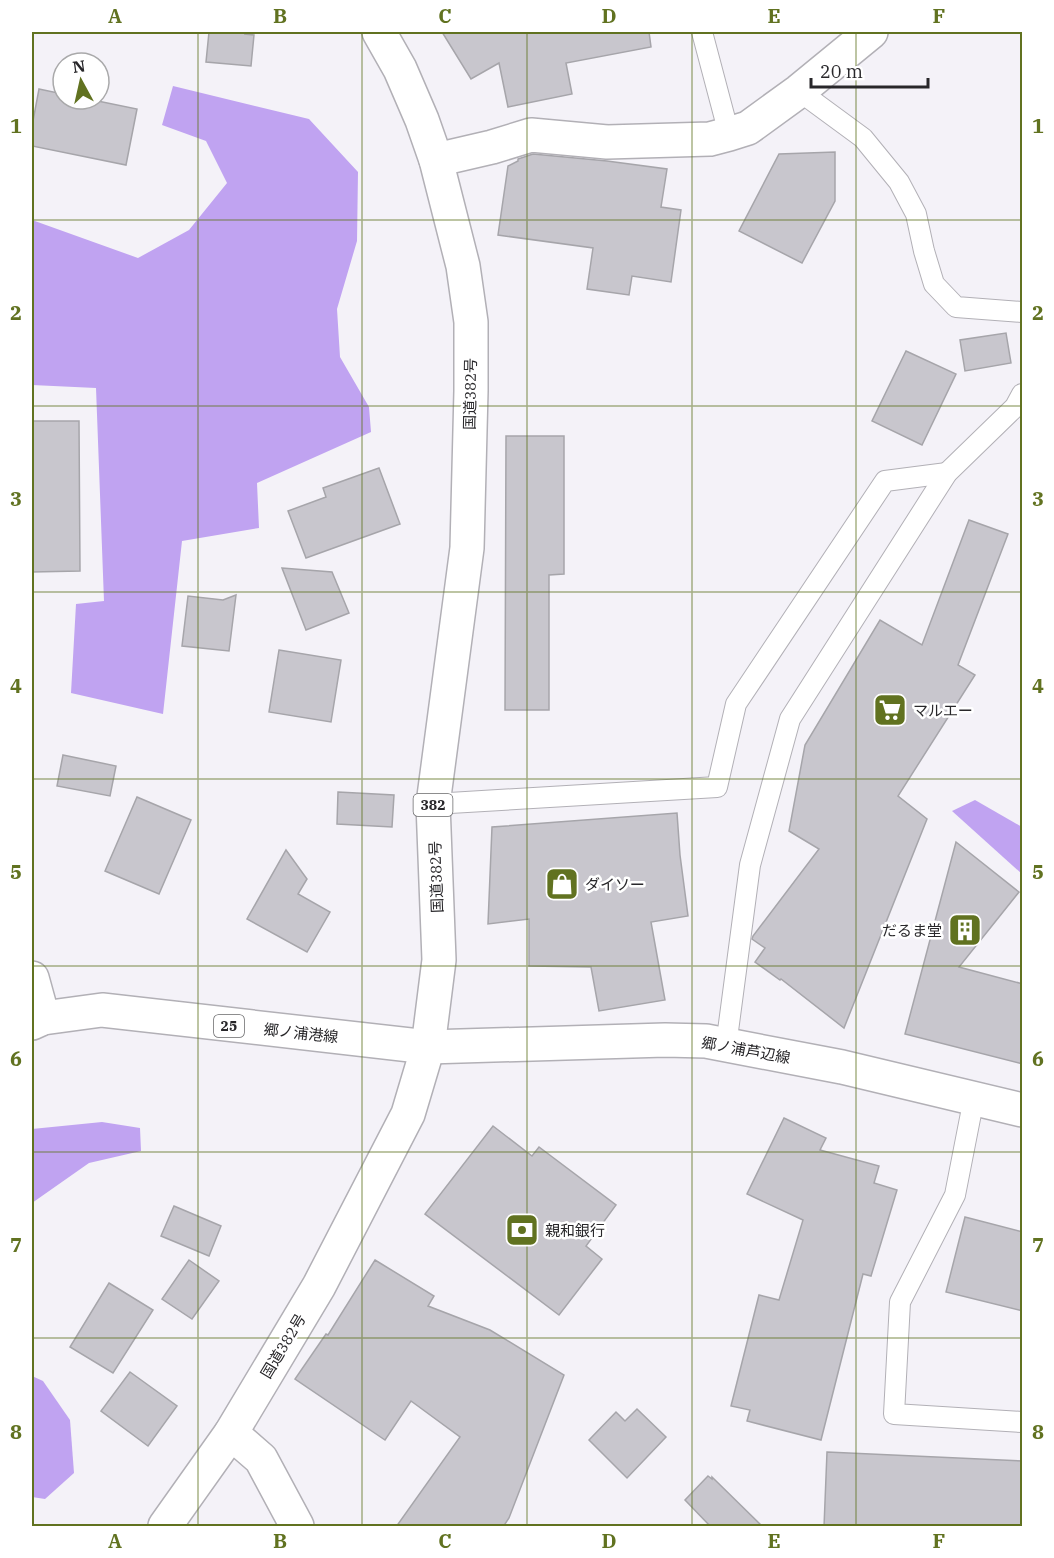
<svg xmlns="http://www.w3.org/2000/svg" width="1054" height="1558" font-family="'IBM Plex Serif','Noto Sans JP',serif">
	<rect width="100%" height="100%" fill="#f4f2f8"/>
	<g fill="#c0a3f1">
		<polygon points="173,86 309,119 358,172 357,241 337,309 340,357 369,407 371,432 257,483 259,528 182,541 163,714 71,693 76,604 104,601 96,388 32,385 32,220 138,258 189,230 227,183 206,141 162,125"/>
		<polygon points="975,800 1022,827 1022,874 952,811"/>
		<polygon points="102,1122 140,1128 141,1151 89,1163 32,1203 32,1129"/>
		<polygon points="32,1376 43,1381 70,1420 74,1473 45,1499 32,1497"/>
	</g>
	<g fill="#c8c6cd" stroke="#a6a5aa" stroke-width="1.5">
		<polygon points="209,32 246,32 245,34 254,35 251,66 206,62"/>
		<polygon points="442,32 649,32 651,47 566,63 572,94 508,107 499,63 471,79"/>
		<polygon points="39,89 63,94 63,99 88,99 137,109 126,165 32,146 32,126"/>
		<polygon points="835,152 835,201 802,263 739,231 779,154"/>
		<polygon points="533,154 607,161 667,169 661,207 681,210 671,282 632,276 629,295 587,289 593,248 498,235 508,166 518,161 518,159"/>
		<polygon points="1006,333 1011,363 965,371 960,340"/>
		<polygon points="906,351 956,374 922,445 872,421"/>
		<polygon points="32,421 79,421 80,571 32,572"/>
		<polygon points="506,436 564,436 564,574 549,575 549,710 505,710"/>
		<polygon points="379,468 400,524 306,558 288,511 326,497 323,488"/>
		<polygon points="969,520 1008,534 958,665 975,675 898,796 927,819 844,1028 781,979 780,980 755,962 765,948 752,939 753,936 819,849 789,831 805,745 880,620 922,645"/>
		<polygon points="282,568 332,572 349,613 306,630"/>
		<polygon points="236,595 229,651 182,646 188,596 223,600"/>
		<polygon points="279,650 341,660 331,722 269,712"/>
		<polygon points="63,755 116,766 110,796 57,786"/>
		<polygon points="338,792 394,795 392,827 337,824"/>
		<polygon points="137,797 191,820 159,894 105,871"/>
		<polygon points="677,813 680,855 688,916 651,922 665,1000 599,1011 591,967 529,966 529,919 488,924 492,827"/>
		<polygon points="956,842 1019,892 959,967 1023,984 1023,1064 905,1034"/>
		<polygon points="286,850 307,879 298,894 330,912 307,952 247,919"/>
		<polygon points="784,1118 826,1138 820,1150 879,1166 874,1183 897,1190 871,1276 863,1274 821,1440 747,1421 750,1410 731,1406 759,1295 779,1300 803,1220 747,1194"/>
		<polygon points="493,1126 532,1156 539,1147 616,1205 586,1246 602,1259 559,1315 425,1214"/>
		<polygon points="174,1206 221,1226 209,1256 161,1236"/>
		<polygon points="965,1217 1023,1232 1023,1311 946,1292"/>
		<polygon points="189,1260 219,1281 192,1319 162,1299"/>
		<polygon points="375,1260 434,1296 428,1306 490,1330 564,1375 509,1518 503,1527 396,1527 460,1437 411,1401 385,1440 295,1379 326,1334 328,1335"/>
		<polygon points="109,1283 153,1310 113,1373 70,1347"/>
		<polygon points="130,1372 177,1406 148,1446 101,1411"/>
		<polygon points="637,1409 666,1437 627,1478 589,1440 616,1412 625,1421"/>
		<polygon points="827,1452 1023,1461 1023,1527 824,1527"/>
		<polygon points="708,1476 712,1479 712,1477 763,1527 711,1527 685,1500"/>
	</g>
	<g fill="none" stroke-linecap="round" stroke-linejoin="round">
		<g stroke="#b2b0b6" stroke-width="22">
			<g id="lane">
				<polyline points="702,32 729,134"/>
				<polyline points="799,91 863,138 899,182 916,214 924,251 934,284 956,307 1022,312"/>
				<polyline points="433,804 717,787 736,704 885,481 947,473"/>
				<polyline points="726,1046 750,865 790,719 947,473 1015,407 1022,394"/>
				<polyline points="974,1098 955,1195 900,1302 894,1414 1022,1422"/>
			</g>
		</g>
		<g stroke="#b2b0b6" stroke-width="36">
			<g id="street">
				<polyline points="436,160 492,147 531,135 607,142 710,139 729,134 748,128 799,91 871,32"/>
				<polyline points="32,978 43,1018"/>
				<polyline points="231,1433 261,1459 297,1526"/>
			</g>
		</g>
		<g stroke="#b2b0b6" stroke-width="36">
			<polyline id="secondary" points="428,1047 665,1040 706,1041 842,1067 1022,1110"/>
		</g>
		<g stroke="#b2b0b6" stroke-width="36">
			<polyline id="primary" points="32,1023 43,1018 102,1010 428,1047"/>
		</g>
		<g stroke="#b2b0b6" stroke-width="36">
			<polyline id="highway" points="165,1526 231,1433 319,1286 408,1114 428,1047 439,960 433,804 467,548 471,391 471,322 463,266 436,160 422,120 400,69 379,32"/>
		</g>
		<use href="#lane" stroke="#fff" stroke-width="20"/>
		<use href="#street" stroke="#fff" stroke-width="33"/>
		<use href="#secondary" stroke="#fff" stroke-width="33"/>
		<use href="#primary" stroke="#fff" stroke-width="33"/>
		<use href="#highway" stroke="#fff" stroke-width="33"/>
	</g>
	<path fill="none" stroke="#617220" stroke-width="1.5" stroke-opacity="0.55" d="M198 32V1526M362 32V1526M527 32V1526M692 32V1526M856 32V1526M32 220H1022M32 406H1022M32 592H1022M32 779H1022M32 966H1022M32 1152H1022M32 1338H1022"/>
	<defs>
		<g id="supermarket-square" transform="scale(1.725)"><rect x="-9" y="-9" width="18" height="18" rx="4" fill="#617220" stroke="#fff"/><path d="M-6-5.5h2.5l.6 2H6L4.5 2H-2.5L-4.4-4H-6ZM-1.5 3.2a1.3 1.3 0 1 0 .1 0ZM3 3.2a1.3 1.3 0 1 0 .1 0Z" fill="#fff"/></g>
		<g id="shop-square" transform="scale(1.725)"><rect x="-9" y="-9" width="18" height="18" rx="4" fill="#617220" stroke="#fff"/><path d="M-5-2.5h2.3a2.7 3.5 0 0 1 5.4 0H5L5.5 6h-11ZM-1.5-2.5h3a1.5 2.3 0 0 0-3 0Z" fill="#fff"/></g>
		<g id="building-square" transform="scale(1.725)"><rect x="-9" y="-9" width="18" height="18" rx="4" fill="#617220" stroke="#fff"/><path d="M-4-6H4V6H1V3H-1V6H-4ZM-2.5-4.3h1.7v1.8h-1.7ZM.8-4.3h1.7v1.8H.8ZM-2.5-1h1.7V.8h-1.7ZM.8-1h1.7V.8H.8Z" fill="#fff"/></g>
		<g id="bank-square" transform="scale(1.725)"><rect x="-9" y="-9" width="18" height="18" rx="4" fill="#617220" stroke="#fff"/><path d="M-6-4H6V4H-6ZM0-2.3a2.3 2.3 0 1 0 0 4.6a2.3 2.3 0 1 0 0-4.6Z" fill="#fff"/></g>
	</defs>
	<g fill-rule="evenodd">
		<use href="#supermarket-square" x="890" y="710"/>
		<use href="#shop-square" x="562" y="884"/>
		<use href="#building-square" x="965" y="930"/>
		<use href="#bank-square" x="522" y="1230"/>
	</g>
	<g text-anchor="middle" dominant-baseline="central" stroke-width="5" stroke-linejoin="round" paint-order="stroke">
		<g fill="#fff" stroke="#68686a" stroke-width="1.5">
			<rect x="413.5" y="794" width="39" height="22" rx="4.5"/>
			<rect x="214" y="1015" width="30" height="22" rx="4.5"/>
		</g>
		<g font-size="14" font-weight="bold" fill="#28272a">
			<text x="433" y="805">382</text>
			<text x="229" y="1026">25</text>
		</g>
		<g font-size="15" fill="#28272a" stroke="#fff">
			<text transform="translate(470 394) rotate(-89)">国道382号</text>
			<text transform="translate(436 877) rotate(-92)">国道382号</text>
			<text transform="translate(301 1033) rotate(6)">郷ノ浦港線</text>
			<text transform="translate(746 1050) rotate(10)">郷ノ浦芦辺線</text>
			<text transform="translate(283 1346) rotate(-59)">国道382号</text>
		</g>
		<g font-size="15" fill="#28272a" stroke="#fff" text-anchor="start">
			<text x="913" y="710">マルエー</text>
			<text x="585" y="884">ダイソー</text>
			<text x="942" y="930" text-anchor="end">だるま堂</text>
			<text x="545" y="1230">親和銀行</text>
		</g>
	</g>
	<rect width="1054" height="1558" fill="none" stroke="#ffffff" stroke-width="66"/>
	<g transform="translate(81 81) rotate(352)"><circle r="28" fill="#ffffff" stroke="#a9a9aa" stroke-width="1.5"/>
	<path d="M0-4.5L10 22L0 15L-10 22Z" fill="#617220"/>
	<text y="-9" font-size="16" font-weight="bold" text-anchor="middle" fill="#28272a">N</text>
	</g>
	<path d="M811 78v9h117v-9" fill="none" stroke="#28272a" stroke-width="3"/>
	<text x="820" y="78" font-size="18" fill="#28272a" stroke="#ffffff" stroke-width="4.5" paint-order="stroke">20 m</text>
	<rect x="33" y="33" width="988" height="1492" fill="none" stroke="#617220" stroke-width="2"/>
	<g font-size="20" text-anchor="middle" font-weight="bold" fill="#617220">
		<text x="115" y="23">A</text>
		<text x="280" y="23">B</text>
		<text x="445" y="23">C</text>
		<text x="609" y="23">D</text>
		<text x="774" y="23">E</text>
		<text x="939" y="23">F</text>
		<text x="16" y="133">1</text>
		<text x="1038" y="133">1</text>
		<text x="16" y="320">2</text>
		<text x="1038" y="320">2</text>
		<text x="16" y="506">3</text>
		<text x="1038" y="506">3</text>
		<text x="16" y="693">4</text>
		<text x="1038" y="693">4</text>
		<text x="16" y="879">5</text>
		<text x="1038" y="879">5</text>
		<text x="16" y="1066">6</text>
		<text x="1038" y="1066">6</text>
		<text x="16" y="1252">7</text>
		<text x="1038" y="1252">7</text>
		<text x="16" y="1439">8</text>
		<text x="1038" y="1439">8</text>
		<text x="115" y="1548">A</text>
		<text x="280" y="1548">B</text>
		<text x="445" y="1548">C</text>
		<text x="609" y="1548">D</text>
		<text x="774" y="1548">E</text>
		<text x="939" y="1548">F</text>
	</g>
</svg>
